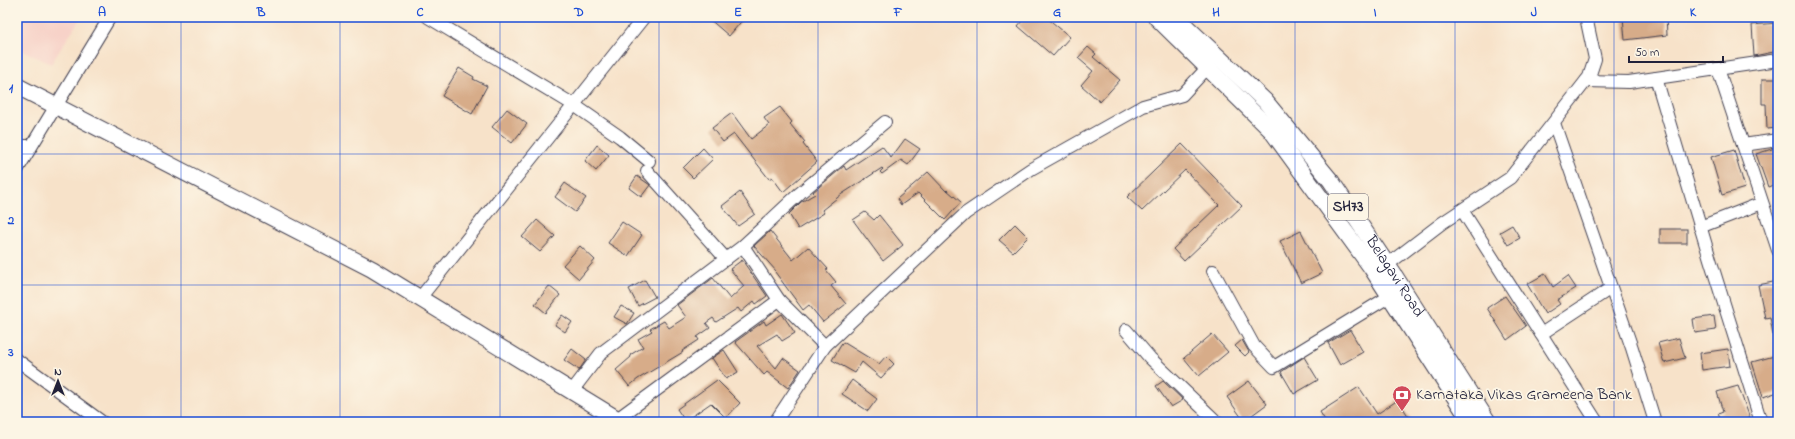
<svg xmlns="http://www.w3.org/2000/svg" width="1795" height="439" font-family="'Indie Flower',sans-serif">
	<rect width="100%" height="100%" fill="#fcf5e5"/>
	<filter id="ink" filterUnits="userSpaceOnUse"><feTurbulence type="fractalNoise" baseFrequency=".025" numOctaves="2"/><feDisplacementMap in="SourceGraphic" scale="8" xChannelSelector="R" yChannelSelector="G"/><feConvolveMatrix kernelMatrix="1 2 1 2 8 2 1 2 1" color-interpolation-filters="sRGB"/></filter>
	<filter id="wash" filterUnits="userSpaceOnUse"><feTurbulence type="fractalNoise" baseFrequency=".012" numOctaves="4" result="noise"/><feDisplacementMap in="SourceGraphic" scale="16" xChannelSelector="R" yChannelSelector="G"/><feGaussianBlur stdDeviation="0.9" result="paint"/><feColorMatrix in="noise" values="0 0 0 0 0 0 0 0 0 0 0 0 0 0 0 0 0 1.4 0 .05"/><feComposite in="paint" operator="in"/></filter>
	<g filter="url(#wash)">
		<rect width="100%" height="100%" fill="#f7e2c9"/>
		<polygon fill="#f7d1c7" points="17,17 81,17 51,64 17,48"/>
		<g id="blocks">
			<g fill="#d7ac89">
				<polygon points="707,17 745,17 729,36"/>
				<polygon points="1025,17 1046,17 1070,37 1053,56 1018,26"/>
				<polygon points="1623,17 1666,17 1667,35 1625,40"/>
				<polygon points="1778,23 1778,51 1754,56 1752,25"/>
				<polygon points="1088,47 1096,54 1093,57 1120,80 1100,102 1081,85 1093,71 1078,58"/>
				<polygon points="459,68 474,77 473,79 487,86 472,114 442,96"/>
				<polygon points="1762,79 1778,79 1778,128 1767,129 1766,104 1762,104"/>
				<polygon points="780,107 792,122 790,124 805,142 803,144 817,162 783,192 772,177 769,179 734,134 723,142 712,128 732,113 751,139 769,125 764,118"/>
				<polygon points="507,109 527,124 512,143 492,127"/>
				<polygon points="905,139 920,149 908,165 901,160 882,174 880,172 883,169 882,168 842,194 822,210 824,213 798,229 789,214 801,202 815,194 813,192 844,166 846,170 882,146 891,158"/>
				<polygon points="1182,144 1242,206 1184,261 1173,249 1219,205 1185,170 1142,211 1127,197"/>
				<polygon points="597,145 609,155 596,171 585,161"/>
				<polygon points="703,148 713,159 693,178 683,168"/>
				<polygon points="1775,148 1778,156 1778,183 1768,187 1756,154"/>
				<polygon points="1734,150 1745,188 1722,195 1711,157"/>
				<polygon points="928,172 946,191 947,190 961,202 945,220 918,193 901,205 897,199"/>
				<polygon points="637,176 650,185 641,197 629,188"/>
				<polygon points="565,183 586,198 575,212 555,197"/>
				<polygon points="740,192 755,214 738,226 722,206"/>
				<polygon points="865,212 874,220 879,215 903,245 883,261 853,220"/>
				<polygon points="537,220 555,236 540,252 522,237"/>
				<polygon points="622,222 642,235 628,256 608,243"/>
				<polygon points="1015,224 1028,237 1013,252 999,240"/>
				<polygon points="1512,225 1520,238 1508,245 1500,232"/>
				<rect x="1660" y="229" width="27" height="14"/>
				<polygon points="770,231 793,260 808,247 828,269 826,270 836,282 831,286 846,304 823,322 809,305 803,310 775,272 776,271 754,246"/>
				<polygon points="1301,231 1322,273 1301,283 1280,241"/>
				<polygon points="580,246 595,260 579,279 563,265"/>
				<polygon points="742,260 767,296 756,304 754,301 741,312 738,308 716,322 713,318 706,323 710,328 697,337 699,340 682,351 683,352 638,379 629,386 616,370 631,357 630,355 643,347 638,339 652,331 650,329 664,321 669,328 686,317 677,305 713,278 730,299 744,286 730,269"/>
				<polygon points="1545,274 1553,287 1568,276 1576,288 1557,300 1560,304 1545,314 1527,284"/>
				<polygon points="645,280 655,297 638,306 629,289"/>
				<polygon points="1778,281 1778,334 1773,335 1770,317 1765,318 1758,285"/>
				<polygon points="549,286 560,295 546,313 535,304"/>
				<polygon points="1505,296 1526,326 1507,340 1487,308"/>
				<polygon points="621,306 634,313 627,324 614,317"/>
				<polygon points="782,314 795,333 782,341 777,334 757,346 776,368 783,358 800,370 788,388 767,372 764,375 735,342 764,321 766,325"/>
				<polygon points="562,315 572,322 565,332 555,325"/>
				<polygon points="1714,316 1716,330 1695,333 1693,319"/>
				<polygon points="1350,330 1363,352 1340,365 1328,343"/>
				<polygon points="1212,334 1228,352 1199,376 1184,358"/>
				<polygon points="1679,338 1685,358 1664,363 1658,343"/>
				<polygon points="1242,340 1249,352 1245,356 1235,346"/>
				<polygon points="843,342 879,364 886,356 894,364 881,378 862,362 855,373 832,360"/>
				<polygon points="572,349 586,360 579,370 564,360"/>
				<polygon points="1728,349 1730,366 1702,370 1700,353"/>
				<polygon points="724,350 738,372 726,379 712,358"/>
				<polygon points="1778,355 1778,392 1763,397 1752,362"/>
				<polygon points="1304,357 1318,380 1294,394 1281,372"/>
				<polygon points="717,380 740,403 726,418 711,403 685,421 677,409"/>
				<polygon points="852,380 877,399 868,411 842,394"/>
				<polygon points="1163,381 1183,400 1171,407 1156,386"/>
				<polygon points="1249,381 1267,404 1244,421 1227,397"/>
				<polygon points="1738,386 1750,418 1740,422 1722,422 1718,414 1723,412 1717,392"/>
				<polygon points="1359,387 1377,414 1398,400 1412,422 1326,422 1320,412"/>
			</g>
		</g>
	</g>
	<g filter="url(#ink)">
		<use href="#blocks" fill-opacity="0" stroke="#423f50" stroke-width="1"/>
		<g fill="none" stroke-linecap="round" stroke-linejoin="round">
			<g stroke="#423f50" stroke-width="14">
				<g id="minor">
					<polyline points="428,17 574,105 620,137 649,161"/>
					<polyline points="1718,69 1778,250"/>
					<polyline points="1656,78 1710,259 1761,422"/>
					<polyline points="1586,81 1629,82 1778,60"/>
					<polyline points="1554,123 1632,348 1655,422"/>
					<polyline points="1743,145 1778,140"/>
					<polyline points="17,146 31,146"/>
					<polyline points="17,170 110,17"/>
					<polyline points="647,171 726,259"/>
					<polyline points="1462,210 1541,334"/>
					<polyline points="1700,227 1762,203"/>
					<polyline points="743,246 779,300 825,346"/>
					<polyline points="1387,265 1442,223 1510,178 1589,77 1595,59 1586,17"/>
					<polyline points="1213,271 1254,346 1274,367 1390,296"/>
					<polyline points="420,298 644,17"/>
					<polyline points="1126,330 1150,358 1217,422"/>
					<polyline points="17,360 102,422"/>
					<polyline points="572,391 601,353 743,246 800,193 885,122"/>
					<polyline points="617,419 779,300"/>
					<polyline points="775,422 825,346 966,213 1031,169 1143,106 1182,95 1208,67"/>
					<polyline points="1597,422 1541,334 1611,288"/>
				</g>
			</g>
			<g stroke="#423f50" stroke-width="18">
				<g id="major">
					<polyline points="1156,17 1271,130 1371,267 1471,422"/>
					<path id="s1" d="M1176 17 1265 101 1331 181 1394 275 1488 422"/>
					<polyline points="17,86 372,269 622,422"/>
				</g>
			</g>
			<use href="#minor" stroke="#fff" stroke-width="12"/>
			<use href="#major" stroke="#fff" stroke-width="16"/>
		</g>
	</g>
	<path fill="none" stroke="#1d4ed8" stroke-width="1" stroke-opacity="0.55" d="M181 17V422M340 17V422M500 17V422M659 17V422M818 17V422M977 17V422M1136 17V422M1295 17V422M1455 17V422M1614 17V422M17 154H1778M17 285H1778"/>
	<defs>
		<g id="bank-pin" transform="scale(1)"><path d="M0 17L-7.5 6A9.5 9.5 0 1 1 7.5 6Z" fill="#d1495b" stroke="#fcf5e5"/><path d="M-6-4H6V4H-6ZM0-2.3a2.3 2.3 0 1 0 0 4.6a2.3 2.3 0 1 0 0-4.6Z" fill="#fff"/></g>
	</defs>
	<g fill-rule="evenodd">
		<use href="#bank-pin" x="1402" y="395"/>
	</g>
	<g text-anchor="middle" dominant-baseline="central" stroke-width="3.5" stroke-linejoin="round" paint-order="stroke">
		<rect fill="#fcf5e5" stroke="#63616e" stroke-width="1" x="1328" y="194" width="40" height="26" rx="3"/>
		<g font-size="15" font-weight="bold" fill="#22223b">
			<text x="1348" y="207">SH73</text>
		</g>
		<g font-size="16" fill="#22223b" stroke="#fcf5e5">
			<text stroke="none"><textPath href="#s1" startOffset="341">Belagavi Road</textPath></text>
		</g>
		<g font-size="16" fill="#22223b" stroke="#fcf5e5" text-anchor="start">
			<text x="1416" y="395">Karnataka Vikas Grameena Bank</text>
		</g>
	</g>
	<rect width="1795" height="439" fill="none" stroke="#fcf5e5" stroke-width="44"/>
	<g transform="translate(58 381)" stroke="#fcf5e5" stroke-width="3" paint-order="stroke">
	<path d="M0-3L7 15L0 10L-7 15Z" fill="#22223b"/>
	<text y="-6" font-size="11" font-weight="bold" text-anchor="middle" fill="#22223b">N</text>
	</g>
	<path d="M1629 56v6h94v-6" fill="none" stroke="#22223b" stroke-width="2"/>
	<text x="1635" y="56" font-size="12" fill="#22223b" stroke="#fcf5e5" stroke-width="3" paint-order="stroke">50 m</text>
	<rect x="22" y="22" width="1751" height="395" fill="none" stroke="#1d4ed8" stroke-width="1.5"/>
	<g font-size="13" text-anchor="middle" font-weight="bold" fill="#1d4ed8">
		<text x="102" y="16">A</text>
		<text x="261" y="16">B</text>
		<text x="420" y="16">C</text>
		<text x="579" y="16">D</text>
		<text x="738" y="16">E</text>
		<text x="898" y="16">F</text>
		<text x="1057" y="16">G</text>
		<text x="1216" y="16">H</text>
		<text x="1375" y="16">I</text>
		<text x="1534" y="16">J</text>
		<text x="1693" y="16">K</text>
		<text x="11" y="92">1</text>
		<text x="11" y="224">2</text>
		<text x="11" y="356">3</text>
	</g>
</svg>
